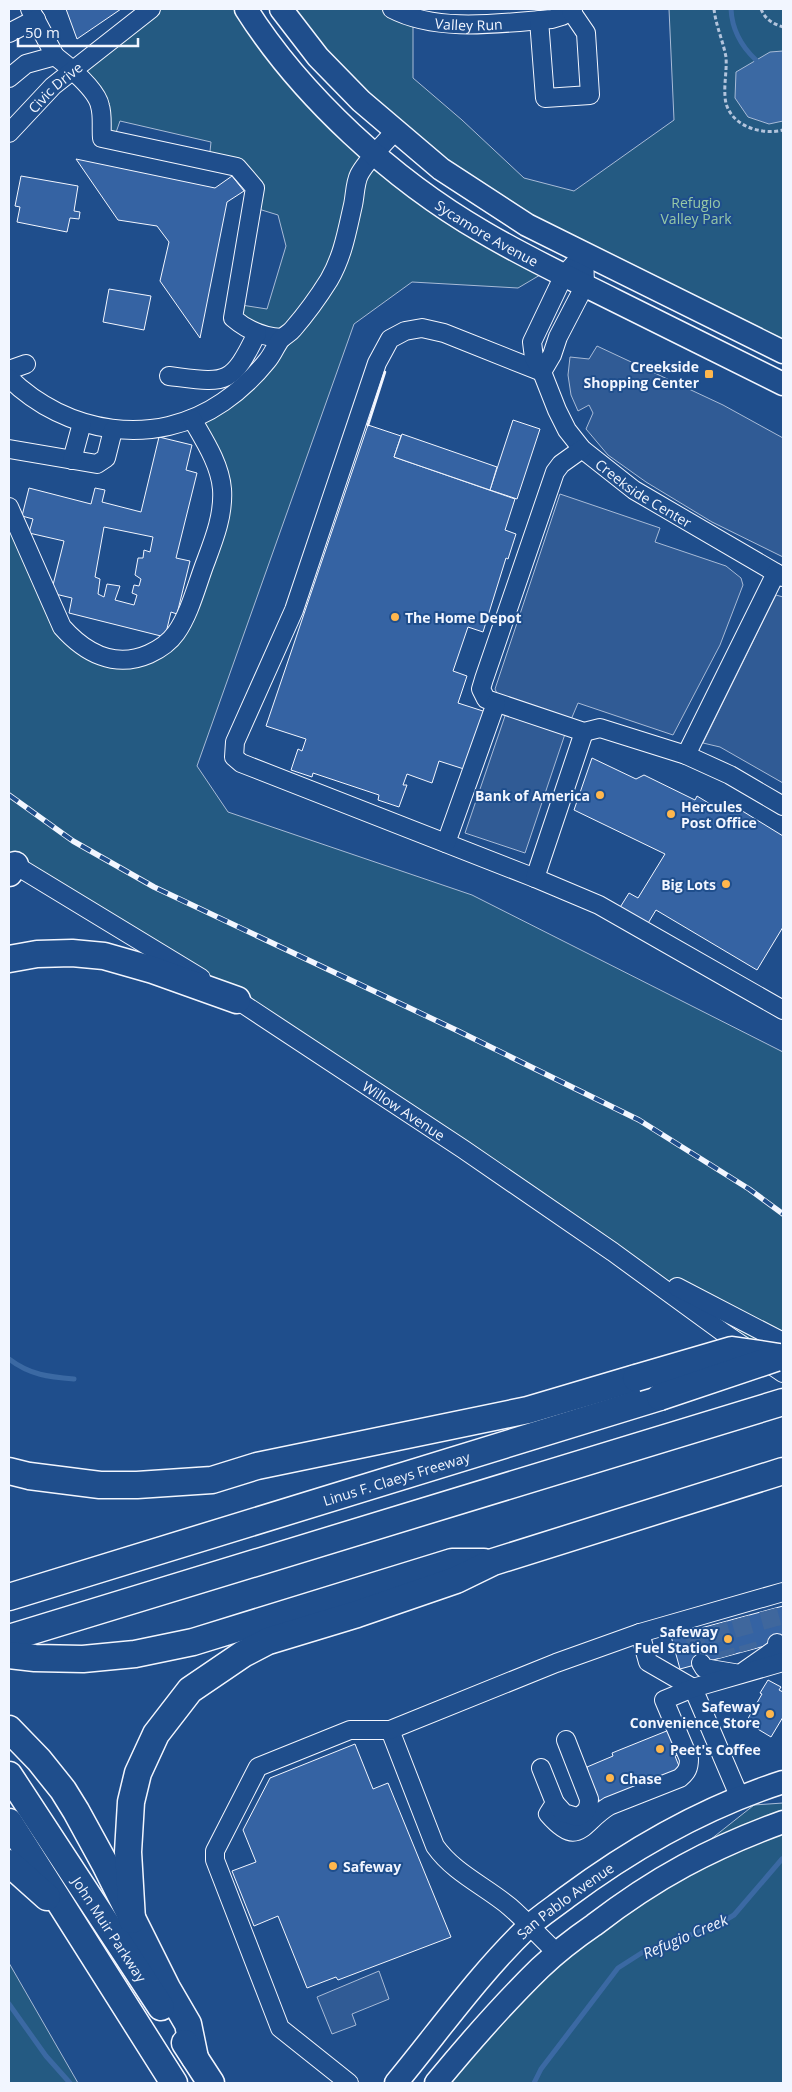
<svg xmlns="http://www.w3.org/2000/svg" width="792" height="2092" font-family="'Open Sans',sans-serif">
	<rect width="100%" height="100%" fill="#1f4e8c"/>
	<g fill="#245a82" stroke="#a8bbd7">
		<polygon points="155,9 246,9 297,79 540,275 518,288 412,282 354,324 197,766 228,812 472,895 783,1052 783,1355 751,1347 9,857 9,507 55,610 102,657 166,644 220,512 199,417 282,339 243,326 235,304 267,309 286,246 278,215 252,207 255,188 209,161 211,142 120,121 113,141 100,105 73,70"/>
		<polygon points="281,9 392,9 413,18 413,78 462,120 524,178 574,191 674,120 669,9 783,9 783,352 441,169"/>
		<polygon points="783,1803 783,2083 437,2083 585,1939 754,1805"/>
		<polygon points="9,1963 78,2083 9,2083"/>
	</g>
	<g fill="#305b95" stroke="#a8bbd7">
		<polygon points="597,346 723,405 783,438 783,557 712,522 646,482 608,455 586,429 593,413 589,405 578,411 571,395 568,375 570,357 589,359"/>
		<polygon points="560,494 660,528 655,542 726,566 741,578 743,585 720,645 673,735 578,703 565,734 525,853 465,833 506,713 495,689"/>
		<polygon points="776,595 783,597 783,783 720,747 703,743"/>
		<polygon points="379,1971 389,1999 352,2014 356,2025 332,2034 317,1997"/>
	</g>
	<polygon fill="#3b69a3" stroke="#a8bbd7" points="783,51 783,121 769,124 748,117 735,98 736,72 770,52"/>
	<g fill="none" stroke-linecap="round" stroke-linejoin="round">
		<g stroke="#3b69a3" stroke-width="5">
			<path d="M731 9C732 30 741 46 756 60"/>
			<path d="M9 1359C30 1375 49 1377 74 1379"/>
			<polyline points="9,2004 46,2056 70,2083"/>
			<polyline points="534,2083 541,2069 618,1968 643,1952 717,1925 734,1915 782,1859"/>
		</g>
	</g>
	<g fill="#3563a3" stroke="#f2f6ff" fill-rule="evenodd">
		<polygon points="66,9 121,9 77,39"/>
		<polygon points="76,159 215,188 232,176 244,191 227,202 200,338 160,281 169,242 157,226 118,220"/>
		<polygon points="21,176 78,186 74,211 80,212 79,219 70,218 67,232 17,222 20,207 15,206"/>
		<polygon points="109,289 151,296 144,330 103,322"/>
		<polygon points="513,420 540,429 517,499 490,490"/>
		<polygon points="368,425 401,436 394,457 515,499 505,530 516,534 508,559 506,558 483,632 468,627 453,671 467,676 458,703 486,712 467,770 439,761 432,783 407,774 403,785 407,785 399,807 378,800 379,795 313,773 312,777 291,770 298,749 302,751 306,739 266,726"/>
		<polygon points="402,434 497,467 490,490 394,457"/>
		<path d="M159 437 192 445 186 470 197 473 176 558 190 561 177 614 171 612 165 637 69 613 72 598 51 593 64 541 29 533 33 519 22 516 29 488 91 504 95 488 105 490 102 502 141 512ZM104 527 153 537 150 552 144 550 143 558H138L135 575 141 579 139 586 134 585 132 593 137 595 134 605 115 600 120 586 107 584 104 597 98 594 100 579 95 577Z"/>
		<polygon points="592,758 636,779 644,775 695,800 697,796 725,813 731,804 783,836 783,927 757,970 656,910 647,925 619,909 629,893 638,898 665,854 574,810"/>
		<polygon points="783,1606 783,1641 680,1669 671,1636"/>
		<polygon points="768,1680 781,1687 779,1690 783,1692 783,1717 771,1737 746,1722 762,1694 760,1693"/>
		<polygon points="674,1728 684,1753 675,1756 681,1771 601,1803 600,1800 595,1802 587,1767 613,1756 612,1753"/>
		<polygon points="355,1744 373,1789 388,1783 451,1937 338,1980 336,1977 307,1988 278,1916 254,1926 232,1871 256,1862 243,1830 270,1778"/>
	</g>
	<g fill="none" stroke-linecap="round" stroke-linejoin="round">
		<g stroke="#3f679d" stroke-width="18" stroke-dasharray="18 9" stroke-linecap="butt">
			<polyline points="768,1610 777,1643"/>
			<polyline points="740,1618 749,1650"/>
			<polyline points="718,1624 727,1656"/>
			<polyline points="693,1631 701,1663"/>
		</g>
		<g stroke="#f2f6ff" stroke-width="20">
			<g id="minor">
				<polyline points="30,9 55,56"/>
				<path id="s1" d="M392 9C438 33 502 23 552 19L562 16 573 9"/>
				<polyline points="539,20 545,98 590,95 586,33 571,11"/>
				<polyline points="9,33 36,19"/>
				<path d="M9 78 26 64 55 56C68 66 97 90 100 106 103 116 101 128 102 138L237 167 255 188 233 318C247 330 262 337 282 338"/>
				<path id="s2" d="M9 133 53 86 151 9"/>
				<polyline points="9,370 26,364"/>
				<polyline points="542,372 444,333 422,328 405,331 390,339 377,363 294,610 235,742 234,757 241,763 535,878 599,905 783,1010"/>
				<path id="s3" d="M542 372 552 355 558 337 585 285 584 253 564 275 532 342 534 358 542 372 557 410 567 430 582 449 634 490 783 577"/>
				<path d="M169 376C226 383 231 387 257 333"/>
				<path d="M9 378C66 434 155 449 223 402 239 391 255 376 267 361 273 354 276 345 281 339 285 335 290 333 293 329 306 314 319 296 329 280 343 256 347 231 353 205 355 196 355 183 359 175 366 161 384 144 395 131"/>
				<polyline points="9,449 97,464 106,458 113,430"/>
				<polyline points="582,449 561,464 555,472 484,679 481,689 486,699 584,732 600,728 686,755 730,775 783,806"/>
				<polyline points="72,460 82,423"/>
				<path d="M9 507 62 627C85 653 115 669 149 654 160 649 169 643 176 633 189 615 196 588 204 566 213 542 224 516 222 489 220 464 204 440 192 419"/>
				<polyline points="686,755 776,573"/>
				<polyline points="446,843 496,703"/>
				<polyline points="9,864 15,865 201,978"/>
				<polyline points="535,878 584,732"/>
				<path id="s4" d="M228 994 463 1149 613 1252 724 1333 783 1373"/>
				<polyline points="677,1287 783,1342"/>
				<polyline points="640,1633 648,1662 693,1688 740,1798"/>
				<polyline points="701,1663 704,1668 740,1674 777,1648 777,1643"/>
				<path d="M390 1730 435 1846C454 1873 485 1886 510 1907 526 1921 541 1938 557 1953"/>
				<path d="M541 1768 555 1803 548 1814C579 1850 581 1823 609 1806L680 1778C687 1772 689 1768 689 1759L664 1700 693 1688 783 1662"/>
				<path d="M555 1803 564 1813 577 1817C586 1813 589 1809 589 1799L566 1740"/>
				<polyline points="349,2083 280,2028 215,1860 215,1851 258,1767 350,1730 390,1730 556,1663 640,1633 783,1592"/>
			</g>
		</g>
		<g stroke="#f2f6ff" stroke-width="25">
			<g id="major">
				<path id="s5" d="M246 9C301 96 393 180 483 232 525 257 570 278 614 300 670 328 727 356 783 384"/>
				<polyline points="281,9 318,57 361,101 441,169 527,225 783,352"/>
				<path id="s6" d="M396 2083C439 2031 479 1974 528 1927 540 1916 554 1907 567 1897 633 1848 705 1807 783 1782"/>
				<path d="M436 2083C469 2043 503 2004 540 1968 557 1952 575 1938 594 1925 655 1878 711 1848 783 1822"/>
			</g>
		</g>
		<g stroke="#f2f6ff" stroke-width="29">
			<g id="highway">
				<polyline points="9,873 15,865"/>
				<polyline points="9,959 37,954 72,953 104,956 153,970 237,1000"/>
				<polyline points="9,1471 29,1476 100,1485 137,1485 212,1480 257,1466 528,1410 636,1378"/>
				<path id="s7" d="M9 1597 660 1397"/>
				<polyline points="9,1638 783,1402"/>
				<polyline points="9,1655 35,1658 83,1659 135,1654 193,1642 452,1562 484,1562"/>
				<polyline points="9,1729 39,1760 63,1790 76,1811 105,1864 167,1988 188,2024 195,2058"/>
				<path id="s8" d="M9 1775 161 2007"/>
				<polyline points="9,1822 174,2083"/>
				<polyline points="9,1863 47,1897"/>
				<polyline points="132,1920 128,1852 131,1802 138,1773 156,1734 190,1690 243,1654 268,1641 357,1614 456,1580 493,1562 783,1471"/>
				<polyline points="185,2043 211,2083"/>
			</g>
		</g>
		<g stroke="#b3c4dc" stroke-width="3" stroke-dasharray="4 2.5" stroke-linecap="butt">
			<path d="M714 9C716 26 723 41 726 57 727 70 724 83 725 96 726 124 759 136 783 130"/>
			<path d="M761 9C765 19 773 24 783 27"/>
		</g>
		<use href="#minor" stroke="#1f4e8c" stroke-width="18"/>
		<use href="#major" stroke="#1f4e8c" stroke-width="22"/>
		<use href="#highway" stroke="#1f4e8c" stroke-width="26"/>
		<g stroke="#f2f6ff" stroke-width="5.5">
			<polyline id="rail" points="9,795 73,841 154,887 456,1030 639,1120 749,1189 783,1214"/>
		</g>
		<use href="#rail" stroke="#1f4e8c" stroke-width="4" stroke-dasharray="11" stroke-linecap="butt"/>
		<g stroke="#f2f6ff" stroke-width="29" stroke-linecap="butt">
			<g id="highway-bridge">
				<polyline points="636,1378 732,1350 779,1357"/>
				<polyline points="660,1397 776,1358"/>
			</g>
		</g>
		<use href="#highway-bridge" stroke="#1f4e8c" stroke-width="26"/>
		<polyline stroke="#f2f6ff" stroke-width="2.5" points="368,425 385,372"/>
	</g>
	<g fill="#ffb74d" stroke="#1f4e8c" stroke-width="2">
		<rect x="704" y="369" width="10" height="10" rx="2.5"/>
		<circle cx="395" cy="617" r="5"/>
		<circle cx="600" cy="795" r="5"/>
		<circle cx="671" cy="814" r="5"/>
		<circle cx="726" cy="884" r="5"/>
		<circle cx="728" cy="1639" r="5"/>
		<circle cx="770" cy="1714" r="5"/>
		<circle cx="660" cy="1749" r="5"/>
		<circle cx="610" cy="1778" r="5"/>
		<circle cx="333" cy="1866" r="5"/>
	</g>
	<g text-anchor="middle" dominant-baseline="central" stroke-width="4" stroke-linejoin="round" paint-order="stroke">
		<g font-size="14" fill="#f2f6ff" stroke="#1f4e8c">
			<text stroke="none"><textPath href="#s1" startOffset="79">Valley Run</textPath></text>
			<text stroke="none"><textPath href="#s2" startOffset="65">Civic Drive</textPath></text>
			<text stroke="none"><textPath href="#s5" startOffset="332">Sycamore Avenue</textPath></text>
			<text stroke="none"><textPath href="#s3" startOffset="429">Creekside Center</textPath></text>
			<text stroke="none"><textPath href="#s4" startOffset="211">Willow Avenue</textPath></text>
			<text stroke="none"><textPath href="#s7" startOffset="405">Linus F. Claeys Freeway</textPath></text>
			<text stroke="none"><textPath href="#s6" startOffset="250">San Pablo Avenue</textPath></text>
			<text stroke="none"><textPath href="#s8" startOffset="184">John Muir Parkway</textPath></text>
		</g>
		<g font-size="14" fill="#97c8a6" stroke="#1f4e8c">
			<text x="696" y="202">Refugio<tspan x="696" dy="16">Valley Park</tspan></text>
		</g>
		<g font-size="14" font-weight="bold" fill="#f2f6ff" stroke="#1f4e8c" text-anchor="end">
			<text x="699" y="366">Creekside<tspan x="699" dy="16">Shopping Center</tspan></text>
			<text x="405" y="617" text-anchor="start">The Home Depot</text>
			<text x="590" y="795">Bank of America</text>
			<text x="681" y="806" text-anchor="start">Hercules<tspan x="681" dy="16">Post Office</tspan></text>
			<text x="716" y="884">Big Lots</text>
			<text x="718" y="1631">Safeway<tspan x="718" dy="16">Fuel Station</tspan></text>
			<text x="760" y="1706">Safeway<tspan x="760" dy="16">Convenience Store</tspan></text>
			<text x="670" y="1749" text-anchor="start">Peet's Coffee</text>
			<text x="620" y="1778" text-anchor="start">Chase</text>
			<text x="343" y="1866" text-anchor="start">Safeway</text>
		</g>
		<g font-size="15" font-style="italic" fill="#f2f6ff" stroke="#1f4e8c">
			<text transform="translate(685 1936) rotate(-23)">Refugio Creek</text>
		</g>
	</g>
	<rect width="792" height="2092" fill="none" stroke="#f2f6ff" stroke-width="20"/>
	<path d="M18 38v8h120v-8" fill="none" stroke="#f2f6ff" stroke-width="2.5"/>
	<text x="25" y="38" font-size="15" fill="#f2f6ff" stroke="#1f4e8c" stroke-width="4" paint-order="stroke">50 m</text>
</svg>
